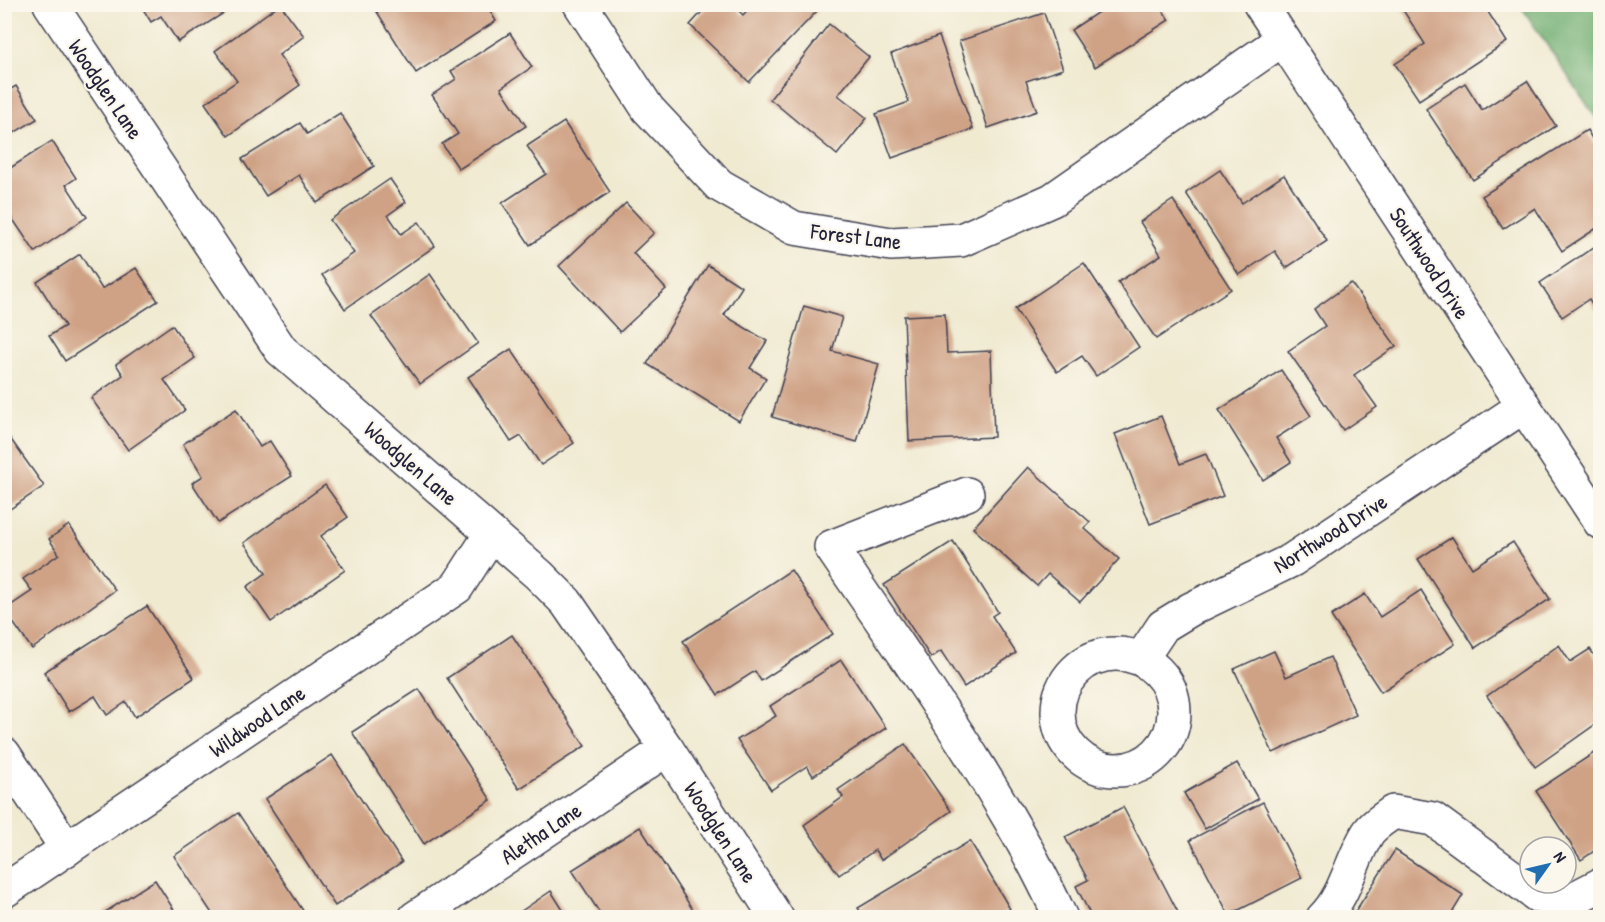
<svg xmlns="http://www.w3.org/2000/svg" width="1605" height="922" font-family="'Patrick Hand',sans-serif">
	<rect width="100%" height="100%" fill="#fbf7ec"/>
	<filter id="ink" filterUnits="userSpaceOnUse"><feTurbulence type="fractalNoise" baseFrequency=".0167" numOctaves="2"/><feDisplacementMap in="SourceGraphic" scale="12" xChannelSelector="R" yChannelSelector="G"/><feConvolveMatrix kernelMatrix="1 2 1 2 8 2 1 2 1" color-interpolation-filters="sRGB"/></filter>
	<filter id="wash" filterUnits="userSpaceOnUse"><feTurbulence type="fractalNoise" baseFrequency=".008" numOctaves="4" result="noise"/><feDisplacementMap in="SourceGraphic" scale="24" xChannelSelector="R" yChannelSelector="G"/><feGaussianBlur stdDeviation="1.35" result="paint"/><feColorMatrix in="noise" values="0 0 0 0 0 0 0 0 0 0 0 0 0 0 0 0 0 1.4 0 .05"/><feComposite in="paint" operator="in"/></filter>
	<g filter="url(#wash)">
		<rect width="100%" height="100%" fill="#f0ead1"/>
		<polygon fill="#6cac6e" stroke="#476754" stroke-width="1.5" points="1520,5 1600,5 1600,124"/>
		<g id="blocks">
			<g fill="#cfa285">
				<polygon points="140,4 238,4 178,42 161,16 151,22"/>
				<polygon points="280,4 304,36 279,55 300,85 228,136 205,103 237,81 215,51"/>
				<polygon points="372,4 486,4 496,21 416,73"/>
				<polygon points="709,4 732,4 743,15 753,4 810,4 817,11 749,82 690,25"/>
				<polygon points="1096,4 1159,4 1169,20 1095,67 1071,30 1100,11"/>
				<polygon points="1399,4 1483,4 1507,42 1419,100 1395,64 1425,44"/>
				<polygon points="1044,13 1063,69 1026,81 1037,111 988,128 959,41"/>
				<polygon points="829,24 869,57 838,95 867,118 837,155 770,99"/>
				<polygon points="510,33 532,67 501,88 526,126 459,169 442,144 458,134 432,95 456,79 451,71"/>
				<polygon points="939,36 973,129 892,158 876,114 909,102 891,54"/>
				<polygon points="1527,81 1556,126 1473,180 1426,109 1465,83 1482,110"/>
				<polygon points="16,86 37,119 4,139 4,93"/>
				<polygon points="340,113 374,166 317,203 299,175 266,196 242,159 300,123 307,134"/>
				<polygon points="564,122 610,192 530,245 502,203 546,174 527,146"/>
				<polygon points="1587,130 1600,152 1600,226 1562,251 1535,208 1503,229 1482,196"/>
				<polygon points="52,141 76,178 66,185 87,217 35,252 10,215 4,218 4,172"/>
				<polygon points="1220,170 1242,203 1284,175 1327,241 1286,268 1275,251 1239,275 1186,193"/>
				<polygon points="390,179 406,202 388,215 401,234 419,222 435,246 345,309 322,275 354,253 330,220"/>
				<polygon points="1173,200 1231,289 1156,339 1118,282 1161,255 1140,222"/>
				<polygon points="626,203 654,233 633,253 666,289 620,332 559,266"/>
				<polygon points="1600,243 1600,316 1589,299 1562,317 1540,283"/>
				<polygon points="80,254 102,289 136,268 158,301 65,361 49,336 65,326 37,282"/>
				<polygon points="1084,263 1139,347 1096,376 1082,356 1057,372 1015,309"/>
				<polygon points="708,265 742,287 724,315 767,341 750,368 766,378 739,421 647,364"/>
				<polygon points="430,274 478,343 420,384 371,316"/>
				<polygon points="1351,283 1396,346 1354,375 1377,407 1343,430 1288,351 1325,326 1314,309"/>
				<polygon points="804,306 842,317 832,351 879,364 857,442 772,417"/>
				<polygon points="945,314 947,353 991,351 994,437 909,441 904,316"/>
				<polygon points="172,325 195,358 164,380 185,410 128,450 91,398 123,375 116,364"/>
				<polygon points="511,349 574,443 541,465 521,436 511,442 468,377"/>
				<polygon points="1281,370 1311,416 1276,438 1291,462 1263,480 1219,410"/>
				<polygon points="236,409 260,447 270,441 292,476 218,523 192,483 203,476 183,444"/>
				<polygon points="1161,416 1180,464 1206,454 1223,496 1150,524 1115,434"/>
				<polygon points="7,434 44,486 4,513 4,437"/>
				<polygon points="1028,467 1090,522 1084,528 1119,559 1080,602 1048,574 1037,586 973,528"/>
				<polygon points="325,485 348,517 321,536 345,570 271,622 247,587 266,573 244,543"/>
				<polygon points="69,525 115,590 32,649 4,610 32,591 23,579 59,554 49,539"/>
				<polygon points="1452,537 1472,568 1513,542 1550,599 1475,648 1418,559"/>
				<polygon points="953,541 998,612 992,616 1016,653 964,687 941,651 931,658 884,585"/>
				<polygon points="791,570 833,634 761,681 755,671 718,695 683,641"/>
				<polygon points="1421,590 1455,644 1381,692 1331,616 1365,594 1380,617"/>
				<polygon points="147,606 194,678 135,717 126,702 107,715 95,696 69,712 44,672"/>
				<polygon points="512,635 585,746 519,789 447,678"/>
				<polygon points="1559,645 1570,662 1590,649 1600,664 1600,699 1596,702 1600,709 1600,721 1535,767 1487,696"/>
				<polygon points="1274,651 1286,677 1330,657 1356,715 1273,753 1234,669"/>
				<polygon points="841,660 886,728 813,776 807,766 771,790 737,740 776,716 770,706"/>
				<polygon points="419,689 491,800 424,844 352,732"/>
				<polygon points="905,744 951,811 881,860 875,850 839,875 804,825 843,797 838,790"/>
				<polygon points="1600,749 1600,847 1581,860 1536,791"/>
				<polygon points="332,755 402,862 335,906 265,799"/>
				<polygon points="1237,763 1258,799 1205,829 1184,793"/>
				<polygon points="1263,802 1302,878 1229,915 1190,840"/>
				<polygon points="1123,807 1181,918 1092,918 1076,886 1088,880 1065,837"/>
				<polygon points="238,813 308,918 215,918 174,856"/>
				<polygon points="640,827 698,918 603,918 572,870"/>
				<polygon points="970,841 1010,909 996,918 864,918 858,908"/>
				<polygon points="1395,850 1463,895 1449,918 1351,918"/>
				<polygon points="155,880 179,918 96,918"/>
				<polygon points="551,891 568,918 511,918"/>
			</g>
		</g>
	</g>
	<g filter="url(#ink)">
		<use href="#blocks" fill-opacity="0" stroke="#414052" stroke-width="1.5"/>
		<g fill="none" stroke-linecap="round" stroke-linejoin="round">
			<g stroke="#414052" stroke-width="36">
				<g id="street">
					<polyline points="50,4 281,350 539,575 566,602 667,749 777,918"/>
					<polyline points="580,4 648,109 719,185 794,228 891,244 961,240 1052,200 1283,39"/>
					<polyline points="1260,4 1600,522"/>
					<path d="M967 494 831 547C912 667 1000 785 1061 918"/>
					<circle cx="1116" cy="712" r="58"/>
					<polyline points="1141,659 1163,626 1191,609 1292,560 1524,406"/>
					<polyline points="4,754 67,849"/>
					<polyline points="4,891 457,587 491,534"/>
					<polyline points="415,918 667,749"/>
					<path d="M1323 918C1346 895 1351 860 1368 833 1373 825 1385 818 1393 812L1433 819 1538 896 1569 901 1600 885"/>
				</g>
			</g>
			<use href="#street" stroke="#fff" stroke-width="33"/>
		</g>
	</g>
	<g text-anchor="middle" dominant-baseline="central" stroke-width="4.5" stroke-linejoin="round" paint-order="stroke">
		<g font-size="22" fill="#22223b" stroke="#fbf7ec">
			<text transform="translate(106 89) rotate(56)">Woodglen Lane</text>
			<text transform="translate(856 236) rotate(7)">Forest Lane</text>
			<text transform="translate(1430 263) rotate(57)">Southwood Drive</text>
			<text transform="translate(411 463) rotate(41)">Woodglen Lane</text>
			<text transform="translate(1330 533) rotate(-32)">Northwood Drive</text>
			<text transform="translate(257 721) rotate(-34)">Wildwood Lane</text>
			<text transform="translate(721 832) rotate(57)">Woodglen Lane</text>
			<text transform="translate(541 833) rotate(-34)">Aletha Lane</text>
		</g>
	</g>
	<rect width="1605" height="922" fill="none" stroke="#fbf7ec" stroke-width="24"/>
	<g transform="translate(1548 865) rotate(56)"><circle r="28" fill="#fbf7ec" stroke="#a4a2a5" stroke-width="1.5"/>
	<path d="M0-4.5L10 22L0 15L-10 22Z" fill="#1f6fb2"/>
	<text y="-9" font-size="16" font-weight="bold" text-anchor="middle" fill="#22223b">N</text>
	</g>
</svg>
